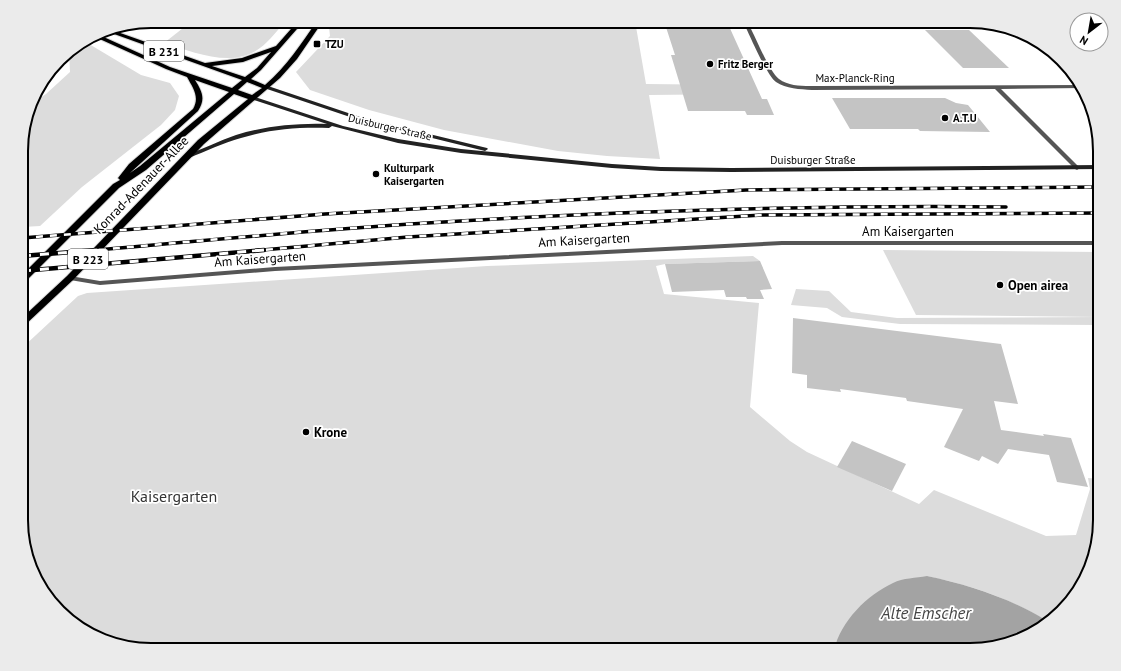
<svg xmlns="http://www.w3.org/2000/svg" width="1121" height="671" font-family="'PT Sans',sans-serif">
	<rect width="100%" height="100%" fill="#fff"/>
	<g fill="#dcdcdc">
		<path d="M192 21H286C277 30 270 41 260 48 233 69 193 52 164 43Z"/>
		<polygon points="333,21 635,21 646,84 740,85 746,94 649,95 660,159 607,156 558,151 444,130 369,110 310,90 296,72 330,36 329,27"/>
		<polygon points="84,41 141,75 170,83 179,96 175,110 161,125 82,187 40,226 22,227 22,134 31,104 46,94 70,72 69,51"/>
		<polygon points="883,250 1100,252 1100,317 916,315"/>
		<path d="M753 256 760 261 665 264 656 266 664 294 759 303 750 407 790 441 807 452 919 504 934 490 1046 536 1076 535 1090 489 1088 478 1100 479V528L1082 585 1047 621C1009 598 970 585 927 576L836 642 834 650H151L86 632 43 592 22 537V348L78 296 87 293 487 266Z"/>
		<polygon points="796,289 829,291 851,312 897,318 1100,317 1100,325 900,324 842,317 827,308 791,305"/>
	</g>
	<path fill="#a3a3a3" d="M927 576C969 585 1010 598 1047 621L1035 632 978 650H834C841 621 867 595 893 583 903 578 916 578 927 576Z"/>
	<g fill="#c4c4c4">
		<polygon points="664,21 708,21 710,24 728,24 762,99 767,99 774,115 747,115 745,111 688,111 671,55 675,55"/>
		<polygon points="925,30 969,30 1009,68 963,68"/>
		<polygon points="832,98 945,98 956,103 968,105 990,132 920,131 918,129 850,129"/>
		<polygon points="760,261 772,289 760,290 764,299 747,299 746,297 726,297 724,290 672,292 665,264"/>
		<polygon points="793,318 1001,344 1018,404 994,401 1001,430 1044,436 1043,434 1071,438 1088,487 1057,482 1049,455 1008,449 998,464 982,456 979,461 944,447 963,409 907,401 906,398 840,389 841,392 807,388 807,375 792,373"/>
		<polygon points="852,441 906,464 892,491 837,467"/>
	</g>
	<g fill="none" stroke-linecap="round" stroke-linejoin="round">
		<g stroke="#dbdbdb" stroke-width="2">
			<path id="primary" d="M298 21H304L261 70 251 79 265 85C287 66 301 44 317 21H323L297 59 280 78 204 144 73 280 25 325 22 326V318L67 276 198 140 248 99 234 94 146 170 119 188 25 282 22 283V275L113 184 120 180 118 178 129 164 193 109C200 97 193 88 187 77L166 69 93 36 97 34 170 67 232 88 242 80 103 30 109 29 205 63 242 58 276 46ZM271 52 257 68 245 77 212 66 243 62ZM195 80 229 92 140 166 130 173 198 111C206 99 202 91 195 80ZM247 82 262 88 252 95 238 90Z"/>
		</g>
		<g fill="#555" fill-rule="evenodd">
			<path d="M743 21H747L749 25H984L989 26 987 27H750C756 38 770 73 779 79 790 87 805 86 818 86L1082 85 1083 88 1001 89 1080 168 1077 170 1075 169 995 89 812 90C800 89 786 89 776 82 767 76 748 32 743 21Z"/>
			<path d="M1025 36C1041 40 1053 57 1065 68H1062Z"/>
			<polygon points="782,241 1100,241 1100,245 782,245 275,271 100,285 70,280 66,278 70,276 100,281 275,267"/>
		</g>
		<g fill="#222" fill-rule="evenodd">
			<polygon points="264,86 268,86 363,118 487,148 488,149 485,151 359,120 264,88"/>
			<path d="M251 97H255L343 126 398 139 461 149 612 164 661 167 731 168 1100 165V169L731 172 661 171 612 168 461 153 398 143 332 126 329 128C299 127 270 129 241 138 223 143 206 151 189 158H185V156C202 149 219 141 236 135 266 126 296 123 327 124L251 99Z"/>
		</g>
		<use href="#primary" fill="#000" fill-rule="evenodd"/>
		<g stroke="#000" stroke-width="3.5">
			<g id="rail-far1">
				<polyline points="22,238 325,214 746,190 1100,187"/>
				<path d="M85 251C199 241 313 230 427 223 620 211 813 205 1006 207"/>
				<polyline points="252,251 408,237 762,215 1100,213"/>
			</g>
		</g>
		<g stroke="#000" stroke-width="4.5">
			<g id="rail">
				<polyline points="22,256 97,250"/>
				<polyline points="22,271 264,250"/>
			</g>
		</g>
		<use href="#rail-far1" stroke="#fff" stroke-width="2.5" stroke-dasharray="7" stroke-linecap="butt"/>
		<use href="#rail" stroke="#fff" stroke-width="3" stroke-dasharray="9" stroke-linecap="butt"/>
	</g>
	<g fill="#000" stroke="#fff" stroke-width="1.5">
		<rect x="313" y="40" width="8" height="8" rx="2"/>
		<circle cx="710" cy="64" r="4"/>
		<circle cx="945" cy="118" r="4"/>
		<circle cx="376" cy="174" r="4"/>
		<circle cx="1000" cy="285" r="4"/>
		<circle cx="306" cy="432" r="4"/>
	</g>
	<g text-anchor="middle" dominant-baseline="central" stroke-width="3.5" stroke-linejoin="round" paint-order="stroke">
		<g font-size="11" font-weight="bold" fill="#000" stroke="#fff" text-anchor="start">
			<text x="325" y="44">TZU</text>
			<text x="718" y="64">Fritz Berger</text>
			<text x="953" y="118">A.T.U</text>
			<text x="384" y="168">Kulturpark<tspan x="384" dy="13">Kaisergarten</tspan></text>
		</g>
		<g font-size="11" fill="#000" stroke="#fff">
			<text x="855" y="78">Max-Planck-Ring</text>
			<text transform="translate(390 127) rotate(13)">Duisburger Straße</text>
			<text x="813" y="160">Duisburger Straße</text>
		</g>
		<g fill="#fff" stroke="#4c4c4c" stroke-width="1">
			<rect x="144" y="41" width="40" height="20" rx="3"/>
			<rect x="68" y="249" width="40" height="20" rx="3"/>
		</g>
		<g font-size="12" font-weight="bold" fill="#000">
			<text x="164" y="51">B 231</text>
			<text x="88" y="259">B 223</text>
		</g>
		<g font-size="13" fill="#000" stroke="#fff">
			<text transform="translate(141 185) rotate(-46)">Konrad-Adenauer-Allee</text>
			<text x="908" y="231">Am Kaisergarten</text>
			<text transform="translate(584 240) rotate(-3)">Am Kaisergarten</text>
			<text transform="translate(260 259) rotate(-4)">Am Kaisergarten</text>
		</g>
		<g font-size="13" font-weight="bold" fill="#000" stroke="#fff" text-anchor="start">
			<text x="1008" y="285">Open airea</text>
			<text x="314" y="432">Krone</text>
		</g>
		<g font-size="16" fill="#333" stroke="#fff">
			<text x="174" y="496">Kaisergarten</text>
		</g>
		<g font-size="17" font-style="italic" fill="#444" stroke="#fff">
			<text x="926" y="613">Alte Emscher</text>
		</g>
	</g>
	<path d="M0 0H1121V671H0ZM151 28H970A123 123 0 0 1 1093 151V520A123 123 0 0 1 970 643H151A123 123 0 0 1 28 520V151A123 123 0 0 1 151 28Z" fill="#ebebeb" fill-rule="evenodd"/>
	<path fill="none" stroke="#000" stroke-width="2" d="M151 28H970A123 123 0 0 1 1093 151V520A123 123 0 0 1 970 643H151A123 123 0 0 1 28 520V151A123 123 0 0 1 151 28Z"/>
	<g transform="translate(1089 32) rotate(211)"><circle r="19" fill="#ffffff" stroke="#999999"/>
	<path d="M0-3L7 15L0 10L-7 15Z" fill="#000000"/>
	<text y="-6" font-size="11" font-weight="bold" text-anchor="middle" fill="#000000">N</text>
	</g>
</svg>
